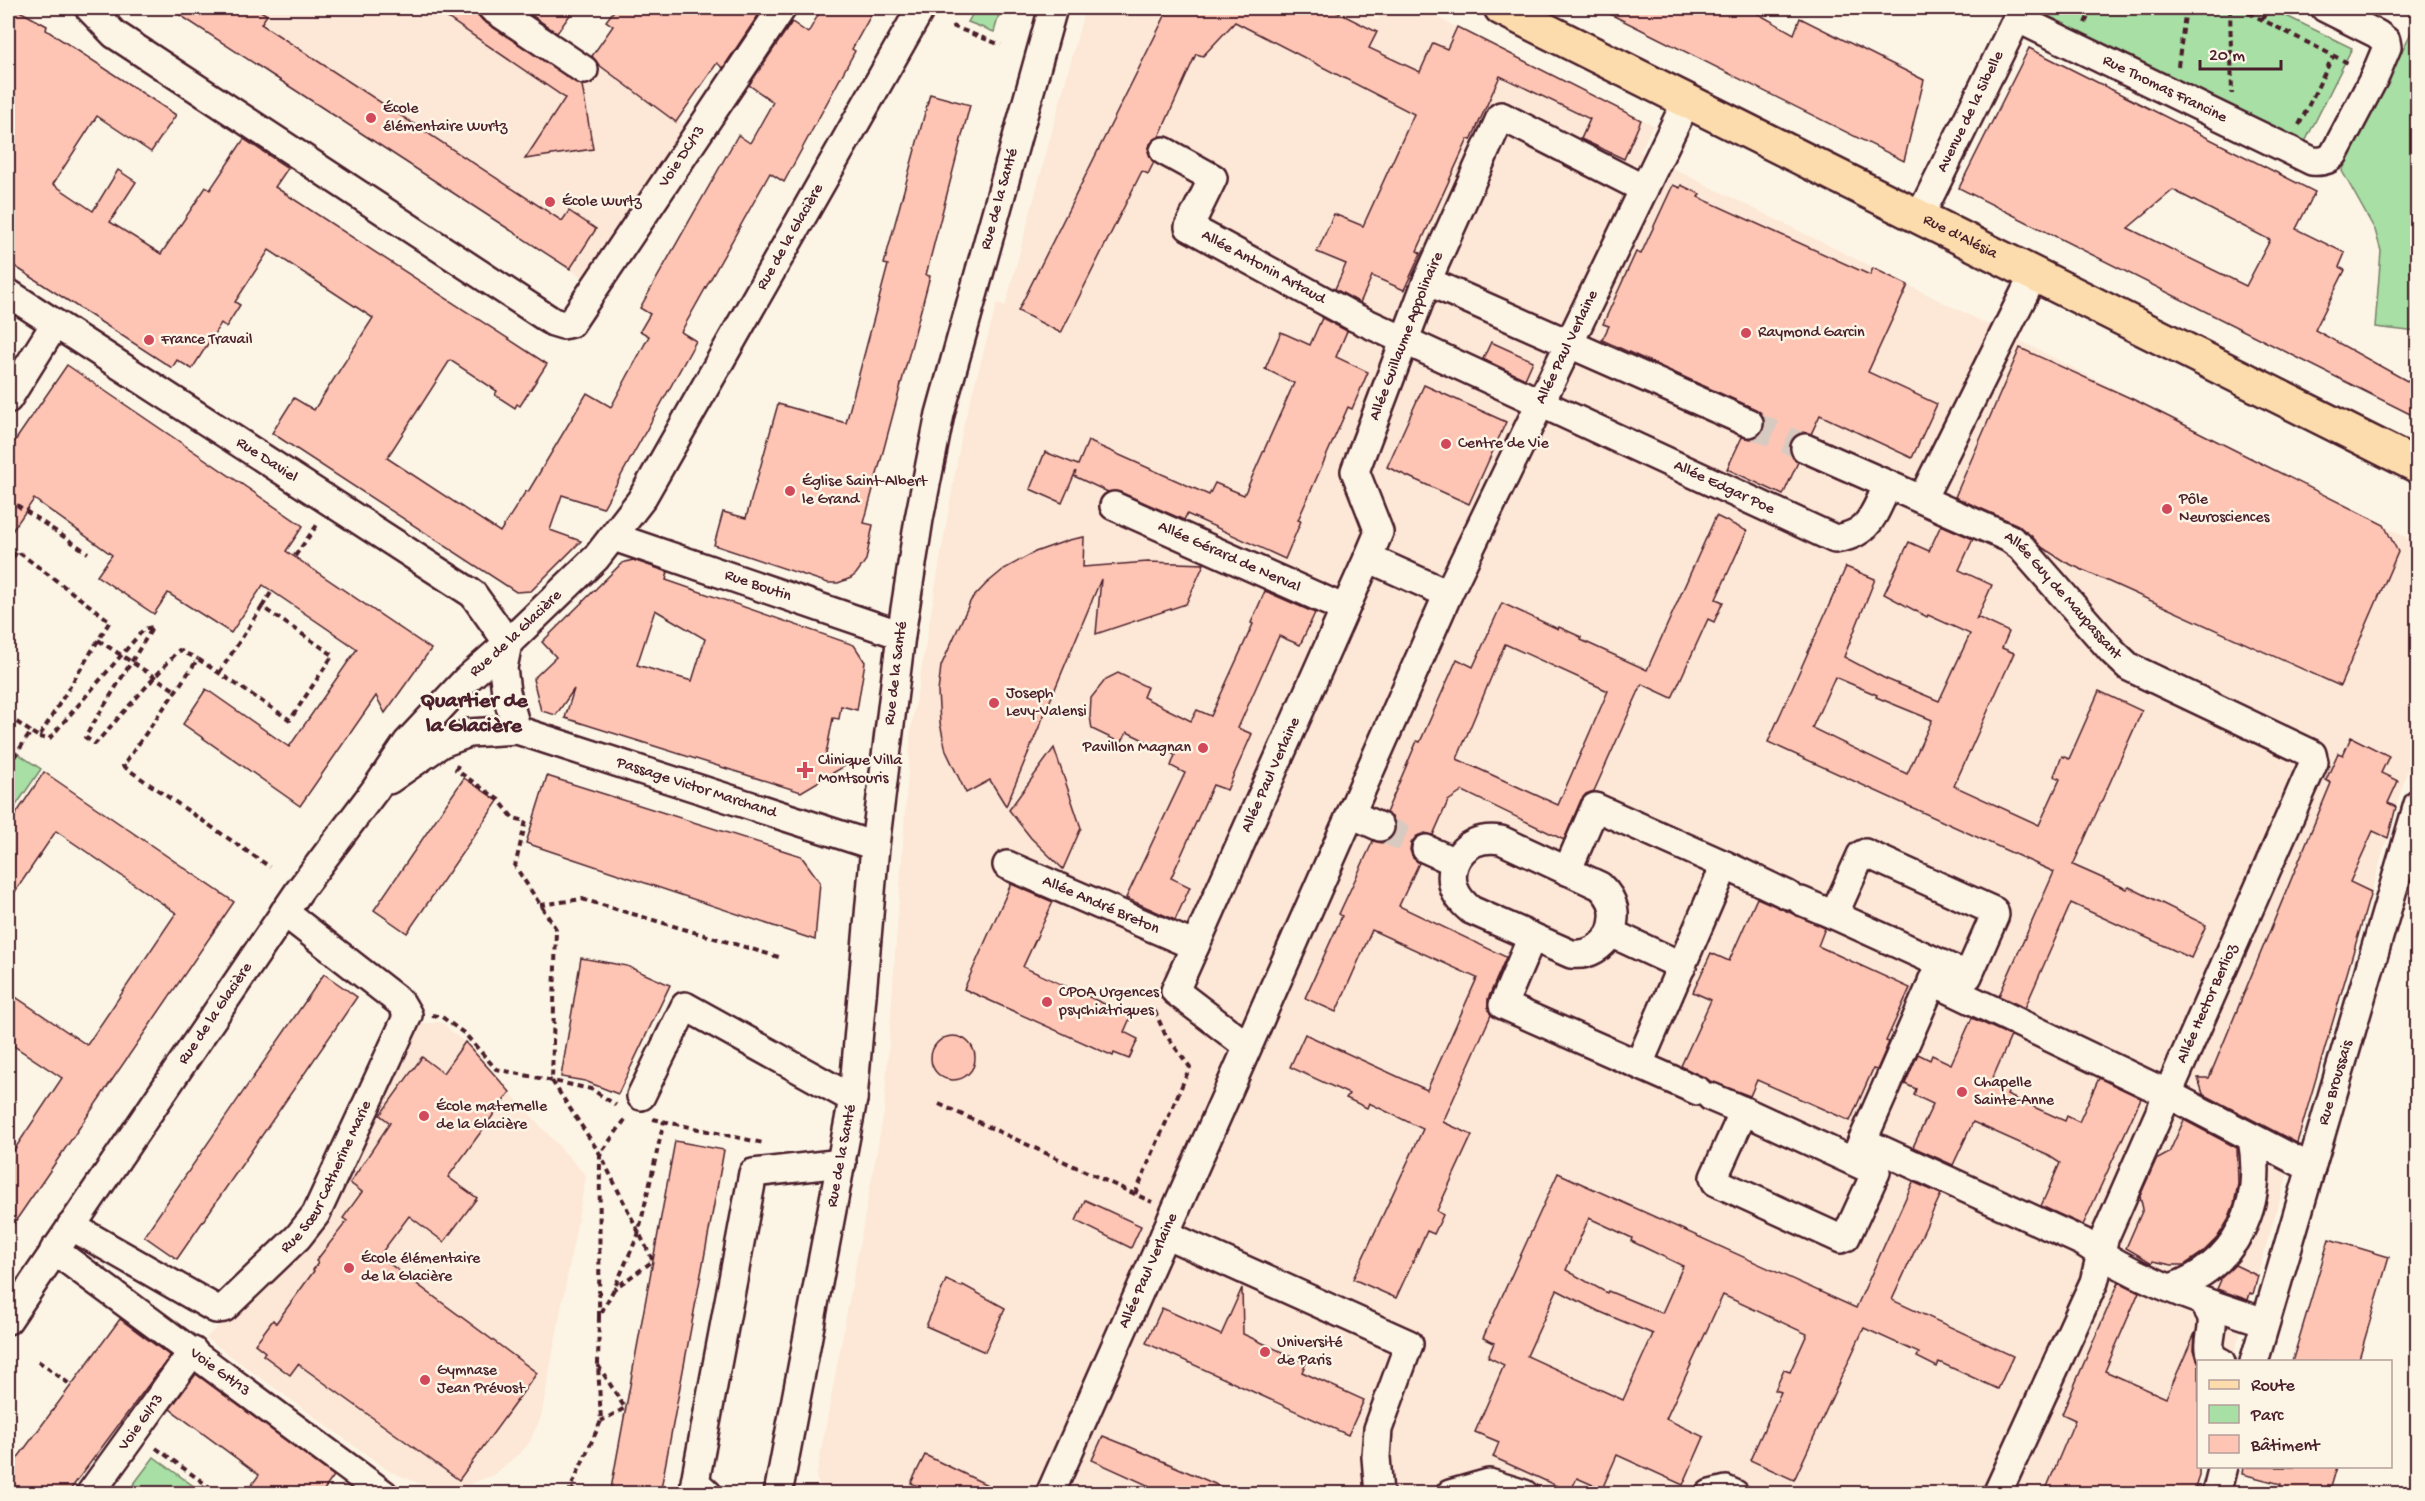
<svg xmlns="http://www.w3.org/2000/svg" width="2425" height="1501" font-family="'Gochi Hand',sans-serif">
	<rect width="100%" height="100%" fill="#fcf5e5"/>
	<filter id="ink" filterUnits="userSpaceOnUse"><feTurbulence type="fractalNoise" baseFrequency=".0167" numOctaves="2"/><feDisplacementMap in="SourceGraphic" scale="12" xChannelSelector="R" yChannelSelector="G"/><feConvolveMatrix kernelMatrix="1 2 1 2 8 2 1 2 1" color-interpolation-filters="sRGB"/></filter>
	<g filter="url(#ink)">
		<g fill="#fde7d6">
			<polygon points="169,8 513,8 685,125 583,278"/>
			<polygon points="1085,8 1353,8 1377,20 1381,13 1416,10 1418,8 1655,126 1652,127 1640,152 2005,333 2417,543 2417,597 2410,761 2232,1361 2198,1362 2198,1466 2201,1467 2193,1493 840,1494 823,1489 816,1479 884,1112 911,729 963,427 997,303 1005,307"/>
			<polygon points="441,1022 466,1044 586,1176 541,1417 529,1443 522,1451 494,1475 467,1485 436,1487 418,1483 389,1471 206,1338 252,1293 418,1024"/>
		</g>
		<g fill="#a7dfa4" stroke="#787f68" stroke-width="1.5">
			<polygon points="976,8 1001,8 994,32 968,22"/>
			<polygon points="2050,8 2270,8 2352,48 2302,148 2044,19"/>
			<polygon points="2412,31 2417,33 2417,332 2375,327 2381,251 2375,230 2342,171"/>
			<polygon points="8,747 41,769 8,817"/>
			<polygon points="154,1457 203,1493 127,1493"/>
		</g>
		<g fill="#fec5b4" stroke="#4a1f2b" stroke-width="1.5" fill-rule="evenodd">
			<polygon points="8,8 14,8 47,26 46,30 176,115 151,152 97,116 53,184 93,211 118,170 136,182 110,222 161,254 206,187 210,190 244,139 288,168 275,187 547,364 520,406 517,404 515,408 495,395 497,391 450,360 387,458 500,532 526,491 528,492 587,393 611,407 649,336 640,331 650,314 640,308 738,135 750,143 773,102 749,85 792,22 808,33 822,8 875,8 852,49 855,51 784,182 770,173 681,332 696,341 603,508 562,495 550,530 581,541 531,591 516,592 272,433 294,398 314,410 373,318 269,250 235,302 240,305 226,327 221,323 192,369 177,360 172,368 8,262"/>
			<polygon points="169,8 256,8 267,15 261,24 562,221 569,211 596,229 570,269"/>
			<polygon points="433,8 476,8 478,15 483,21 582,85 593,149 525,159 565,98"/>
			<polygon points="522,8 575,8 557,33"/>
			<polygon points="616,8 763,8 723,68 717,63 676,122 599,65 592,56 613,26 606,21"/>
			<polygon points="1169,8 1329,8 1377,32 1369,48 1420,72 1433,43 1447,49 1457,27 1641,120 1624,159 1581,139 1590,119 1500,76 1471,140 1468,139 1417,251 1421,253 1404,290 1372,276 1360,303 1335,289 1346,264 1317,252 1334,214 1363,226 1414,114 1235,22 1203,56 1196,54 1159,137 1150,144 1148,152 1154,162 1148,174 1142,171 1061,333 1018,311"/>
			<polygon points="1598,8 1748,8 1794,34 1800,18 1924,80 1904,161"/>
			<path d="M2029 48 2315 192 2296 229 2345 253 2339 267 2345 270 2315 330 2418 387V418L1959 188ZM2173 190 2270 240 2246 286 2128 228Z"/>
			<polygon points="930,94 970,105 926,275 930,276 864,523 873,525 866,560 856,574 851,578 838,583 828,583 714,545 723,512 746,518 778,404 846,423 888,265 884,264"/>
			<polygon points="1673,185 1680,188 1681,185 1700,194 1698,197 1870,275 1873,268 1908,285 1868,372 1937,404 1912,458 1820,415 1811,434 1803,432 1795,436 1791,441 1789,450 1793,458 1798,462 1783,495 1727,469 1742,437 1751,439 1758,436 1763,430 1765,421 1761,413 1755,409 1602,340 1609,326 1603,324 1636,252 1641,254"/>
			<polygon points="1322,318 1347,331 1336,357 1368,372 1352,409 1348,407 1298,520 1301,521 1285,559 1187,514 1184,520 1120,492 1108,492 1074,476 1076,471 1062,503 1030,489 1045,452 1078,465 1088,441 1209,495 1215,483 1244,495 1294,383 1265,369 1281,332 1310,345"/>
			<polygon points="1491,342 1533,361 1525,379 1483,359"/>
			<polygon points="2020,348 2139,402 2384,525 2398,552 2340,686 2065,562 2043,548 2018,525 1955,497"/>
			<polygon points="67,365 303,526 286,551 431,649 385,713 376,696 300,806 183,724 206,689 289,747 357,649 263,585 231,633 168,593 154,614 97,576 112,555 34,499 8,537 8,451"/>
			<polygon points="1424,385 1506,422 1469,504 1387,467"/>
			<path d="M1716 516 1747 531 1716 599 1723 602 1714 622 1708 619 1672 698 1642 684 1594 791 1586 794 1581 800 1564 840 1463 791 1448 801 1433 835 1425 833 1417 836 1411 843 1410 850 1413 858 1419 863 1399 906 1506 957 1488 999V1007L1491 1015 1443 1122 1472 1135 1437 1211 1443 1215 1434 1234 1427 1231 1396 1298 1353 1279 1423 1129 1369 1103 1367 1108 1346 1098 1349 1094 1290 1067 1305 1034 1427 1090 1477 978 1372 930 1336 1012 1305 998 1342 916 1339 914 1373 841 1382 843 1389 840 1394 834 1396 825 1392 817 1386 813 1417 741 1420 742 1457 659 1473 667 1502 603 1558 629 1559 627 1581 637V640L1647 670ZM1505 644 1608 691 1558 805 1457 759Z"/>
			<path d="M1941 525 1973 539 1959 570 1992 585 1976 620 1977 617 2009 632 2002 648 2014 653 1954 786 2039 825 2060 779 2054 776 2062 756 2069 759 2099 691 2142 711 2073 865 2127 889 2129 887 2206 925 2191 958 2071 903 2025 1008 1999 996 2054 872 1768 742 1846 567 1875 579 1844 657 1884 678 1939 701 1970 634 1928 615 1927 617 1884 594 1909 542 1929 551ZM1835 677 1877 695 1876 697 1932 720 1907 774 1812 728Z"/>
			<polygon points="1084,537 1083,567 1148,562 1204,564 1186,604 1096,634 1101,579 1006,806 990,780 966,793 946,751 940,723 938,692 941,666 971,600 986,584 1004,569 1035,552 1069,540"/>
			<path d="M633 560 668 572 666 580 854 645 865 662 857 710 841 706 839 719 833 718 825 759 848 764 801 792 565 718 574 689 556 715 541 711 533 679 556 657 542 642 622 563ZM655 610 705 639 692 681 637 665Z"/>
			<polygon points="1265,591 1315,613 1300,645 1279,636 1238,728 1252,734 1227,790 1213,785 1171,878 1190,887 1175,920 1126,898 1185,773 1171,766 1175,755 1127,732 1121,743 1092,729 1090,716 1091,698 1106,679 1118,673 1147,687 1143,697 1191,721 1197,710 1211,716 1253,624 1251,623"/>
			<polygon points="2351,737 2389,756 2381,773 2398,781 2388,803 2396,807 2388,838 2373,831 2350,882 2371,892 2297,1143 2203,1094 2198,1078 2209,1078 2331,783 2326,780 2338,753 2343,755"/>
			<polygon points="1054,748 1081,828 1063,869 1031,838 1009,810"/>
			<polygon points="44,772 234,902 8,1232 8,1159 62,1078 8,1042 8,992 87,1045 176,913 56,831 8,902 8,826"/>
			<polygon points="547,776 801,856 820,882 815,940 526,843"/>
			<polygon points="464,778 498,801 407,933 374,910"/>
			<polygon points="1011,884 1053,902 1023,967 1131,1016 1124,1032 1138,1039 1129,1059 1114,1053 1113,1056 964,989"/>
			<polygon points="1757,898 1825,928 1818,946 1910,988 1886,1041 1889,1042 1877,1070 1873,1069 1850,1121 1757,1080 1750,1096 1710,1081 1681,1066 1711,1000 1693,992 1711,953 1729,961"/>
			<polygon points="581,958 627,966 670,985 618,1094 585,1081 561,1077"/>
			<polygon points="324,974 357,997 177,1259 144,1236"/>
			<polygon points="1972,1018 2011,1036 1991,1082 2009,1090 2007,1095 2065,1121 2067,1116 2079,1122 2099,1078 2141,1098 2083,1225 2041,1206 2060,1163 2049,1156 1973,1122 1953,1165 1913,1147 1933,1104 1914,1095 1916,1089 1905,1084 1918,1054 1930,1060 1932,1055 1951,1064"/>
			<circle cx="953" cy="1058" r="22"/>
			<polygon points="465,1042 510,1092 448,1177 477,1198 444,1242 409,1216 379,1256 537,1373 459,1480 298,1364 290,1375 263,1355 265,1352 255,1344 273,1320 276,1323 314,1271 313,1270 318,1263 316,1261 347,1221 343,1218 362,1192 350,1183 390,1123 380,1115 422,1057 443,1073"/>
			<polygon points="2184,1120 2237,1148 2238,1184 2234,1204 2227,1222 2217,1238 2203,1252 2184,1265 2172,1265 2153,1261 2152,1263 2126,1248 2143,1209 2140,1196 2156,1160 2169,1153"/>
			<polygon points="675,1141 724,1150 721,1167 660,1494 610,1494"/>
			<path d="M1558 1173 1856 1308 1913 1182 1941 1194 1892 1300 2013 1356 1998 1389 1939 1362 1937 1367 1917 1357 1919 1353 1864 1328 1794 1480 1750 1460 1781 1392 1775 1390 1784 1370 1790 1372 1807 1334 1723 1295 1666 1419 1704 1437 1683 1485 1617 1455 1602 1489 1577 1478 1570 1492 1493 1457 1499 1442 1475 1432 1504 1365 1488 1357 1494 1343 1483 1338ZM1589 1218 1632 1238 1631 1241 1683 1266 1662 1313 1608 1291 1607 1293 1566 1270ZM1557 1290 1598 1311 1653 1334 1623 1400 1527 1356Z"/>
			<polygon points="1085,1200 1141,1226 1131,1248 1076,1221"/>
			<polygon points="2329,1239 2389,1257 2358,1362 2292,1362"/>
			<polygon points="2235,1265 2258,1276 2253,1294 2250,1293 2248,1300 2217,1289 2221,1280 2220,1279"/>
			<polygon points="946,1280 962,1287 963,1285 1005,1308 985,1352 926,1326"/>
			<polygon points="2119,1282 2139,1292 2105,1371 2166,1398 2195,1333 2194,1350 2199,1363 2199,1476 2193,1494 2044,1494 2075,1420 2062,1414"/>
			<polygon points="1242,1288 1243,1334 1306,1363 1302,1372 1364,1400 1348,1435 1146,1343 1162,1308 1221,1335"/>
			<polygon points="120,1319 170,1356 67,1494 8,1494 8,1471"/>
			<polygon points="196,1374 334,1476 321,1494 245,1494 259,1475 170,1409"/>
			<polygon points="1103,1436 1128,1446 1238,1494 1167,1494 1092,1460"/>
			<polygon points="925,1455 1006,1494 935,1494 911,1483"/>
			<polygon points="2243,1467 2337,1467 2329,1494 2279,1494 2281,1484 2242,1474"/>
		</g>
		<g fill="none" stroke-linecap="round" stroke-linejoin="round">
			<g stroke="#d8cac0" stroke-width="27" stroke-dasharray="27 14" stroke-linecap="butt">
				<polyline points="1749,423 1805,448"/>
				<polyline points="1380,827 1426,849"/>
			</g>
			<g stroke="#4a1f2b" stroke-width="32">
				<g id="minor">
					<path id="s1" d="M89 8 114 34 553 322 563 325 571 323 583 305 782 8"/>
					<polyline points="492,8 584,70"/>
					<path id="s2" d="M2017 18 2312 161C2321 162 2328 161 2334 154L2374 78 2387 47 2386 41 2377 34 2325 8"/>
					<path id="s3" d="M1164 151 1213 178 1189 227 1354 317 1835 539C1871 534 1873 514 1888 485"/>
					<path id="s4" d="M1920 216 2022 8"/>
					<polyline points="1427,281 1749,423"/>
					<path id="s5" d="M8 293 473 594 508 643"/>
					<polyline points="8,399 55,324"/>
					<path id="s6" d="M1805 448 2009 538 2021 547 2113 652 2129 667 2312 754 2314 762 2104 1239 2101 1254 2083 1242 1862 1141"/>
					<polyline points="1922,499 2034,274"/>
					<path id="s7" d="M1114 506 1345 609"/>
					<path id="s8" d="M614 537 901 635"/>
					<path id="s9" d="M1368 558 1379 532 1355 471 1427 281 1501 116 1644 189"/>
					<polyline points="508,643 503,668 506,692 517,730"/>
					<path id="s10" d="M389 780 442 743 469 733 517 730 875 846"/>
					<polyline points="1351,814 1380,827"/>
					<path d="M1426 849 1455 862C1465 843 1481 837 1501 840L1600 886C1615 900 1617 914 1611 933"/>
					<polygon points="1865,853 1994,911 1995,915 1968,976 1834,915 1861,855"/>
					<path d="M1455 862C1448 882 1455 897 1471 910L1571 954C1589 956 1601 948 1611 933L1682 966"/>
					<path id="s11" d="M1007 865 1195 946"/>
					<polyline points="1567,871 1595,807 1725,865"/>
					<polyline points="1801,901 1834,915"/>
					<polyline points="1532,937 1503,1005 1698,1091"/>
					<polyline points="1932,981 2168,1094 2311,1168"/>
					<path id="s12" d="M1247 1046 1175 991 1345 609 1368 558 1448 594"/>
					<polyline points="1639,1064 1725,865 1788,895"/>
					<polyline points="641,1096 685,1006 853,1099"/>
					<polyline points="1711,1097 1744,1111"/>
					<polygon points="1744,1111 1876,1172 1846,1237 1841,1239 1716,1182 1714,1177"/>
					<polyline points="1855,1158 1940,965"/>
					<path id="s13" d="M71 1226 216 1309 224 1308 298 1237 316 1214 408 1015 401 1003 284 912"/>
					<polyline points="1165,1234 1409,1344 1378,1429 1376,1457 1379,1494"/>
					<path id="s14" d="M54 1250 384 1494"/>
					<path d="M2171 1288C2238 1264 2264 1205 2252 1138"/>
					<path d="M2203 1302C2206 1307 2211 1313 2212 1319 2214 1335 2201 1354 2221 1362"/>
					<path id="s15" d="M8 1320 299 891 375 790 407 743 466 680 508 643 596 558 641 500 921 8"/>
					<path id="s16" d="M2254 1362 2418 804"/>
					<path id="s17" d="M90 1494 193 1351"/>
					<polyline points="708,1494 695,1482 753,1173 842,1163"/>
					<path id="s18" d="M778 1494 853 1099 875 846 901 635 919 519 940 414 1053 8"/>
					<path id="s19" d="M1050 1494 1448 594 1687 100"/>
					<polyline points="1450,1494 1489,1483 1524,1494"/>
					<polyline points="1710,1494 1726,1490 1735,1494"/>
					<path d="M1997 1494 2094 1282 2101 1254C2151 1285 2209 1304 2265 1322"/>
					<polyline points="2216,1494 2223,1466"/>
				</g>
			</g>
			<g stroke="#4a1f2b" stroke-width="38">
				<g id="major">
					<path id="s20" d="M1501 8 2418 466"/>
				</g>
			</g>
			<g stroke="#4a1f2b" stroke-width="4" stroke-dasharray="6 4.5" stroke-linecap="butt">
				<polyline points="2230,8 2232,94"/>
				<polyline points="2239,8 2350,64"/>
				<polyline points="2262,20 2268,8"/>
				<polyline points="2085,23 2092,8"/>
				<polyline points="952,26 1001,45"/>
				<polyline points="2178,66 2186,8"/>
				<polyline points="2299,125 2333,56"/>
				<polyline points="8,499 88,553"/>
				<polyline points="295,556 317,525"/>
				<polyline points="8,567 17,551 110,621 39,737 31,732"/>
				<polyline points="262,607 272,591"/>
				<polyline points="98,640 176,691"/>
				<polyline points="219,673 262,607 333,655 290,720 198,659 123,766 270,867"/>
				<polyline points="8,716 31,732 8,766"/>
				<polyline points="39,737 49,739 144,629 153,627 85,737 95,744 179,650 198,659"/>
				<polyline points="458,765 456,770 499,800 513,818 526,821 515,866 556,929 552,1081 600,1154 653,1261 614,1289"/>
				<polyline points="540,905 582,899 782,958"/>
				<polyline points="432,1015 442,1017 465,1034 496,1069 591,1089 616,1105"/>
				<polyline points="939,1104 1152,1202"/>
				<polyline points="653,1119 763,1143"/>
				<polyline points="1135,1194 1190,1067 1165,1034 1153,1007"/>
				<polyline points="599,1317 600,1154 627,1117"/>
				<polyline points="38,1361 71,1385"/>
				<polyline points="598,1365 625,1408 601,1421"/>
				<polyline points="156,1448 219,1494"/>
				<polyline points="571,1488 578,1494"/>
				<polyline points="568,1494 601,1421 598,1364 599,1317 614,1289 638,1235 664,1121"/>
			</g>
			<use href="#minor" stroke="#fcf5e5" stroke-width="27"/>
			<use href="#major" stroke="#fcdcac" stroke-width="33"/>
		</g>
	</g>
	<g fill="#d1495b" stroke="#fcf5e5" stroke-width="2">
		<circle cx="371" cy="118" r="6"/>
		<circle cx="550" cy="202" r="6"/>
		<circle cx="1746" cy="333" r="6"/>
		<circle cx="149" cy="340" r="6"/>
		<circle cx="1446" cy="444" r="6"/>
		<circle cx="790" cy="491" r="6"/>
		<circle cx="2167" cy="509" r="6"/>
		<circle cx="994" cy="703" r="6"/>
		<circle cx="1203" cy="748" r="6"/>
		<path d="M802 761h6v6h6v6h-6v6h-6v-6h-6v-6h6z"/>
		<circle cx="1047" cy="1002" r="6"/>
		<circle cx="1962" cy="1092" r="6"/>
		<circle cx="424" cy="1116" r="6"/>
		<circle cx="349" cy="1268" r="6"/>
		<circle cx="1265" cy="1352" r="6"/>
		<circle cx="425" cy="1380" r="6"/>
	</g>
	<g text-anchor="middle" dominant-baseline="central" stroke-width="5" stroke-linejoin="round" paint-order="stroke">
		<g font-size="16" fill="#4a1f2b" stroke="#fcf5e5">
			<text stroke="none"><textPath href="#s2" startOffset="164">Rue Thomas Francine</textPath></text>
			<text stroke="none"><textPath href="#s4" startOffset="116">Avenue de la Sibelle</textPath></text>
			<text stroke="none"><textPath href="#s1" startOffset="780">Voie DC/13</textPath></text>
			<text stroke="none"><textPath href="#s18" startOffset="1316">Rue de la Santé</textPath></text>
			<text stroke="none"><textPath href="#s20" startOffset="513">Rue d'Alésia</textPath></text>
			<text stroke="none"><textPath href="#s15" startOffset="1342">Rue de la Glacière</textPath></text>
			<text stroke="none"><textPath href="#s3" startOffset="195">Allée Antonin Artaud</textPath></text>
			<text stroke="none"><textPath href="#s9" startOffset="238">Allée Guillaume Appolinaire</textPath></text>
			<text stroke="none"><textPath href="#s19" startOffset="1258">Allée Paul Verlaine</textPath></text>
			<text stroke="none"><textPath href="#s5" startOffset="308">Rue Daviel</textPath></text>
			<text stroke="none"><textPath href="#s3" startOffset="706">Allée Edgar Poe</textPath></text>
			<text stroke="none"><textPath href="#s7" startOffset="126">Allée Gérard de Nerval</textPath></text>
			<text stroke="none"><textPath href="#s8" startOffset="152">Rue Boutin</textPath></text>
			<text stroke="none"><textPath href="#s6" startOffset="302">Allée Guy de Maupassant</textPath></text>
			<text stroke="none"><textPath href="#s15" startOffset="856">Rue de la Glacière</textPath></text>
			<text stroke="none"><textPath href="#s18" startOffset="830">Rue de la Santé</textPath></text>
			<text stroke="none"><textPath href="#s12" startOffset="327">Allée Paul Verlaine</textPath></text>
			<text stroke="none"><textPath href="#s10" startOffset="330">Passage Victor Marchand</textPath></text>
			<text stroke="none"><textPath href="#s11" startOffset="102">Allée André Breton</textPath></text>
			<text transform="translate(2208 1004) rotate(-66)">Allée Hector Berlioz</text>
			<text stroke="none"><textPath href="#s15" startOffset="370">Rue de la Glacière</textPath></text>
			<text stroke="none"><textPath href="#s16" startOffset="291">Rue Broussais</textPath></text>
			<text stroke="none"><textPath href="#s18" startOffset="344">Rue de la Santé</textPath></text>
			<text stroke="none"><textPath href="#s13" startOffset="344">Rue Sœur Catherine Marie</textPath></text>
			<text stroke="none"><textPath href="#s19" startOffset="244">Allée Paul Verlaine</textPath></text>
			<text stroke="none"><textPath href="#s14" startOffset="206">Voie GH/13</textPath></text>
			<text stroke="none"><textPath href="#s17" startOffset="88">Voie GI/13</textPath></text>
		</g>
		<g font-size="16" fill="#4a1f2b" stroke="#fcf5e5" text-anchor="start">
			<text x="383" y="109">École<tspan x="383" dy="18">élémentaire Wurtz</tspan></text>
			<text x="562" y="202">École Wurtz</text>
			<text x="1758" y="333">Raymond Garcin</text>
			<text x="161" y="340">France Travail</text>
			<text x="1458" y="444">Centre de Vie</text>
			<text x="802" y="482">Église Saint-Albert<tspan x="802" dy="18">le Grand</tspan></text>
			<text x="2179" y="500">Pôle<tspan x="2179" dy="18">Neurosciences</tspan></text>
			<text x="1006" y="694">Joseph<tspan x="1006" dy="18">Levy-Valensi</tspan></text>
			<text x="1191" y="748" text-anchor="end">Pavillon Magnan</text>
			<text x="818" y="761">Clinique Villa<tspan x="818" dy="18">Montsouris</tspan></text>
			<text x="1059" y="993">CPOA Urgences<tspan x="1059" dy="18">psychiatriques</tspan></text>
			<text x="1974" y="1083">Chapelle<tspan x="1974" dy="18">Sainte-Anne</tspan></text>
			<text x="436" y="1107">École maternelle<tspan x="436" dy="18">de la Glacière</tspan></text>
			<text x="361" y="1259">École élémentaire<tspan x="361" dy="18">de la Glacière</tspan></text>
			<text x="1277" y="1343">Université<tspan x="1277" dy="18">de Paris</tspan></text>
			<text x="437" y="1371">Gymnase<tspan x="437" dy="18">Jean Prévost</tspan></text>
		</g>
		<g font-size="22" font-weight="bold" fill="#4a1f2b" stroke="#fcf5e5">
			<text x="474" y="702">Quartier de<tspan x="474" dy="25">la Glacière</tspan></text>
		</g>
	</g>
	<rect width="2425" height="1501" fill="none" stroke="#fcf5e5" stroke-width="30"/>
	<rect x="15" y="15" width="2395" height="1471" fill="none" stroke="#4a1f2b" stroke-width="2" filter="url(#ink)"/>
	<rect x="2197" y="1360" width="195" height="108" fill="#fcf5e5" stroke="#b59f9b" stroke-width="1.5"/>
	<rect x="2209" y="1380" width="30" height="9" fill="#fcdcac" stroke="#b59f9b" stroke-width="1.5"/>
	<text x="2251" y="1390" font-size="18" fill="#4a1f2b">Route</text>
	<rect x="2209" y="1405" width="30" height="18" fill="#a7dfa4" stroke="#b59f9b" stroke-width="1.5"/>
	<text x="2251" y="1420" font-size="18" fill="#4a1f2b">Parc</text>
	<rect x="2209" y="1435" width="30" height="18" fill="#fec5b4" stroke="#b59f9b" stroke-width="1.5"/>
	<text x="2251" y="1450" font-size="18" fill="#4a1f2b">Bâtiment</text>
	<path d="M2200 60v9h81v-9" fill="none" stroke="#4a1f2b" stroke-width="3"/>
	<text x="2209" y="60" font-size="18" fill="#4a1f2b" stroke="#fcf5e5" stroke-width="4.5" paint-order="stroke">20 m</text>
</svg>
